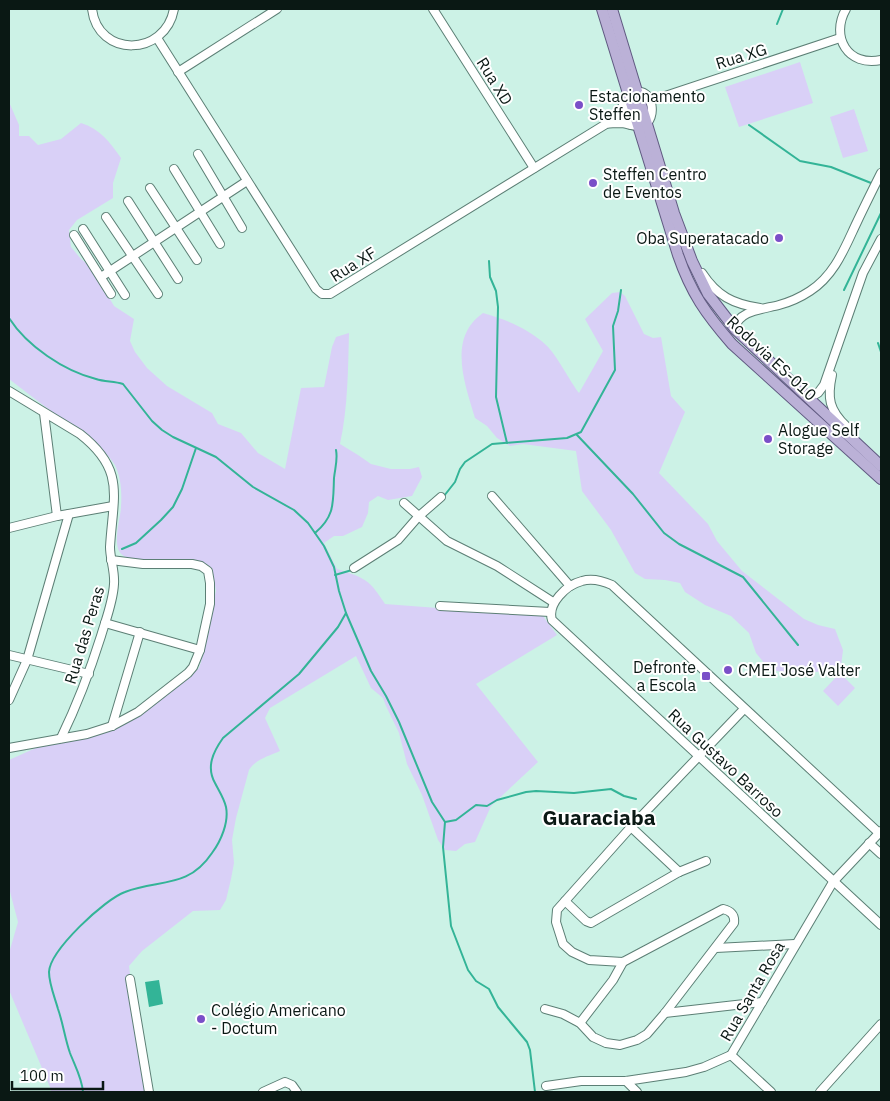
<svg xmlns="http://www.w3.org/2000/svg" width="890" height="1101" font-family="'IBM Plex Sans',sans-serif">
	<rect width="100%" height="100%" fill="#ccf2e6"/>
	<g fill="#d9d0f7">
		<polygon points="800,62 813,103 739,127 725,87"/>
		<path d="M9 102 19 125V136H29L38 145 61 139 81 123C100 129 110 142 121 158L113 183V198L77 220 69 230 71 247 81 259 92 268 114 306 134 319 130 341 135 352 147 368 167 386 212 413 218 424 241 433 258 453 285 469 301 388 324 387 332 347 336 337 349 333C348 370 348 407 340 444L358 455 371 464 391 469H410L419 467 422 477 412 496 388 500 378 496 369 502 368 513 362 527 343 536H334L324 543 337 569C365 578 369 579 385 604L543 616 557 635 476 684 538 762 491 806 475 842 465 844 456 851 445 850 438 840 422 795 407 764 399 733 386 706 383 698 371 688 356 656 270 708 265 718 280 751C269 756 256 759 249 770L236 818 232 840 234 863 231 879 226 900 220 910 193 911 142 951 129 966 145 1092H51L50 1087 9 990V953L18 922 9 888V760L38 747 109 730 154 705 199 668 205 649 206 630 216 591 213 574 204 563C184 562 141 565 124 556 110 549 121 518 121 506 122 493 121 477 115 465 104 447 77 431 60 418 43 405 26 392 9 379Z"/>
		<polygon points="854,109 868,151 843,158 830,117"/>
		<path d="M620 292 625 296 644 334 653 338 661 337 671 396 685 412 659 473 708 524 717 541 742 571 804 619 818 625 835 629 843 650 841 666C816 675 795 674 770 670L756 653 749 633 731 616 705 605 685 592 680 583 665 580 645 579 635 573 611 530 582 491 576 451 523 444 510 446 497 438 487 426 475 418C465 384 447 338 483 313 505 319 529 329 546 345 557 355 569 380 579 393L603 351 585 319 612 293Z"/>
		<polygon points="840,673 855,688 838,706 823,691"/>
	</g>
	<polygon fill="#33b497" points="159,980 163,1004 149,1007 145,982"/>
	<g fill="none" stroke-linecap="round" stroke-linejoin="round">
		<g stroke="#33b497" stroke-width="2">
			<polyline points="777,24 783,9"/>
			<polyline points="749,125 800,161 831,167 871,183"/>
			<polyline points="489,261 490,277 496,291 498,307 496,397 507,443"/>
			<polyline points="844,290 881,213"/>
			<path d="M9 318C27 346 64 371 96 379 105 382 114 381 123 384L152 421 162 430 173 437 216 457 253 487 294 510 308 523 324 546 334 567 339 591 346 613 371 671 386 696 399 722 432 802 445 822 443 847 451 926 468 970 476 981 489 989 498 1007 527 1042 530 1050 535 1092"/>
			<polyline points="878,343 881,352"/>
			<polyline points="577,435 633,494 664,533 679,544 743,577 798,645"/>
			<polyline points="444,496 455,482 460,469 465,462 492,444 567,438 581,432 615,370 613,326 618,311 621,290"/>
			<path d="M315 533C335 516 333 503 334 478 335 468 338 460 336 450"/>
			<polyline points="122,549 136,543 161,520 173,507 182,489 196,448"/>
			<polyline points="335,575 352,570"/>
			<polyline points="445,822 456,820 476,805 487,806 497,800 526,792 536,791 574,793 611,789 624,796 636,799"/>
			<path d="M83 1092C82 1078 75 1066 70 1053 65 1039 63 1023 58 1009 55 998 49 984 49 972 50 950 105 899 125 892 159 879 188 889 212 853 221 841 229 822 226 807 224 798 219 791 215 783 206 767 213 752 223 738L299 674 338 627 346 613"/>
		</g>
		<g stroke="#5c7f75" stroke-width="10">
			<g id="minor">
				<path d="M92 9C98 58 165 57 174 9"/>
				<polyline points="433,9 534,168"/>
				<path d="M846 9C830 37 848 67 881 60"/>
				<path d="M157 38 316 289 322 294H330L606 124C611 119 618 113 622 107 625 104 624 99 627 96 630 94 635 92 638 92 653 90 657 119 644 125 636 128 630 124 622 123 616 123 611 123 606 124"/>
				<polyline points="178,72 277,9"/>
				<polyline points="650,101 840,38"/>
				<polyline points="624,105 631,125"/>
				<polyline points="198,154 242,228"/>
				<polyline points="174,169 220,244"/>
				<polyline points="150,188 197,260"/>
				<polyline points="128,201 178,279"/>
				<polyline points="106,217 158,294"/>
				<polyline points="83,229 125,295"/>
				<polyline points="74,235 111,294"/>
				<path d="M702 273C717 296 733 304 760 308"/>
				<polyline points="101,277 247,181"/>
				<path d="M735 329C737 310 765 309 779 305 790 302 801 297 810 291 835 275 845 247 857 222 865 205 873 189 881 173"/>
				<path d="M832 375C827 398 829 410 847 427"/>
				<path d="M9 391 80 434C126 470 113 496 110 547 110 559 115 571 114 584 113 602 106 619 101 636 90 671 77 705 61 738"/>
				<polyline points="809,398 818,393 824,385 863,273 881,239"/>
				<polyline points="44,413 57,516"/>
				<polyline points="492,496 570,586"/>
				<polyline points="404,503 447,541 497,566 553,602"/>
				<polyline points="9,528 57,516 113,506"/>
				<polyline points="354,568 398,540 418,517 441,497"/>
				<polyline points="440,606 550,612"/>
				<polyline points="105,623 200,650"/>
				<polyline points="9,655 89,674"/>
				<polyline points="9,700 27,660 69,514"/>
				<polyline points="112,726 140,632"/>
				<polyline points="9,748 87,734 112,726 138,712 188,673 193,667 200,650 210,604 210,583 208,571 201,566 192,564 143,564 111,560"/>
				<polyline points="631,827 679,872"/>
				<path d="M879 833 612 585C603 581 592 578 582 581 566 585 547 604 552 620L881 925"/>
				<polyline points="869,843 881,854"/>
				<polyline points="565,901 586,921 591,923 679,872 706,861"/>
				<polyline points="716,948 795,944"/>
				<polyline points="130,979 149,1092"/>
				<path d="M545 1009 563 1014 580 1023 593 1037 606 1043 620 1045 637 1040 647 1034 665 1013 734 923C735 915 731 911 723 909L623 962 589 960 572 952 563 944 556 922 557 910 631 827 744 709"/>
				<polyline points="665,1013 762,1002"/>
				<polyline points="580,1023 613,980 623,962"/>
				<polyline points="731,1055 771,1092"/>
				<polyline points="626,1081 637,1092"/>
				<polyline points="546,1086 581,1081 626,1081 686,1072 704,1067 731,1055 833,882 881,831"/>
				<polyline points="263,1092 285,1082 292,1085 297,1092"/>
				<polyline points="820,1092 881,1024"/>
			</g>
		</g>
		<g stroke="#605a81" stroke-width="12">
			<g id="major">
				<path d="M602 9 678 255C691 293 706 314 732 344L881 479"/>
				<polyline points="612,9 674,213 692,261 708,294 735,329 881,466"/>
			</g>
		</g>
		<use href="#minor" stroke="#fff" stroke-width="8"/>
		<use href="#major" stroke="#bbb1d7" stroke-width="10"/>
	</g>
	<g fill="#7a4fc8" stroke="#fff" stroke-width="2">
		<circle cx="579" cy="105" r="5"/>
		<circle cx="593" cy="183" r="5"/>
		<circle cx="779" cy="238" r="5"/>
		<circle cx="768" cy="439" r="5"/>
		<circle cx="728" cy="670" r="5"/>
		<rect x="701" y="671" width="10" height="10" rx="2.5"/>
		<circle cx="201" cy="1019" r="5"/>
	</g>
	<g text-anchor="middle" dominant-baseline="central" stroke-width="4" stroke-linejoin="round" paint-order="stroke">
		<g font-size="16" fill="#0a1814" stroke="#fff">
			<text transform="translate(741 56) rotate(-17)">Rua XG</text>
			<text transform="translate(495 81) rotate(58)">Rua XD</text>
			<text transform="translate(353 264) rotate(-32)">Rua XF</text>
			<text transform="translate(772 358) rotate(43)">Rodovia ES-010</text>
			<text transform="translate(84 635) rotate(-73)">Rua das Peras</text>
			<text transform="translate(726 763) rotate(43)">Rua Gustavo Barroso</text>
			<text transform="translate(752 991) rotate(-60)">Rua Santa Rosa</text>
		</g>
		<g font-size="16" fill="#0a1814" stroke="#fff" text-anchor="start">
			<text x="589" y="96">Estacionamento<tspan x="589" dy="18">Steffen</tspan></text>
			<text x="603" y="174">Steffen Centro<tspan x="603" dy="18">de Eventos</tspan></text>
			<text x="769" y="238" text-anchor="end">Oba Superatacado</text>
			<text x="778" y="430">Alogue Self<tspan x="778" dy="18">Storage</tspan></text>
			<text x="696" y="667" text-anchor="end">Defronte<tspan x="696" dy="18">a Escola</tspan></text>
			<text x="738" y="670">CMEI José Valter</text>
			<text x="211" y="1010">Colégio Americano<tspan x="211" dy="18">- Doctum</tspan></text>
		</g>
		<g font-size="21" font-weight="bold" fill="#0a1814" stroke="#fff">
			<text x="599" y="817">Guaraciaba</text>
		</g>
	</g>
	<rect width="890" height="1101" fill="none" stroke="#0a1814" stroke-width="20"/>
	<path d="M12 1081v8h91v-8" fill="none" stroke="#0a1814" stroke-width="2.5"/>
	<text x="20" y="1081" font-size="15" fill="#0a1814" stroke="#ffffff" stroke-width="4" paint-order="stroke">100 m</text>
</svg>
